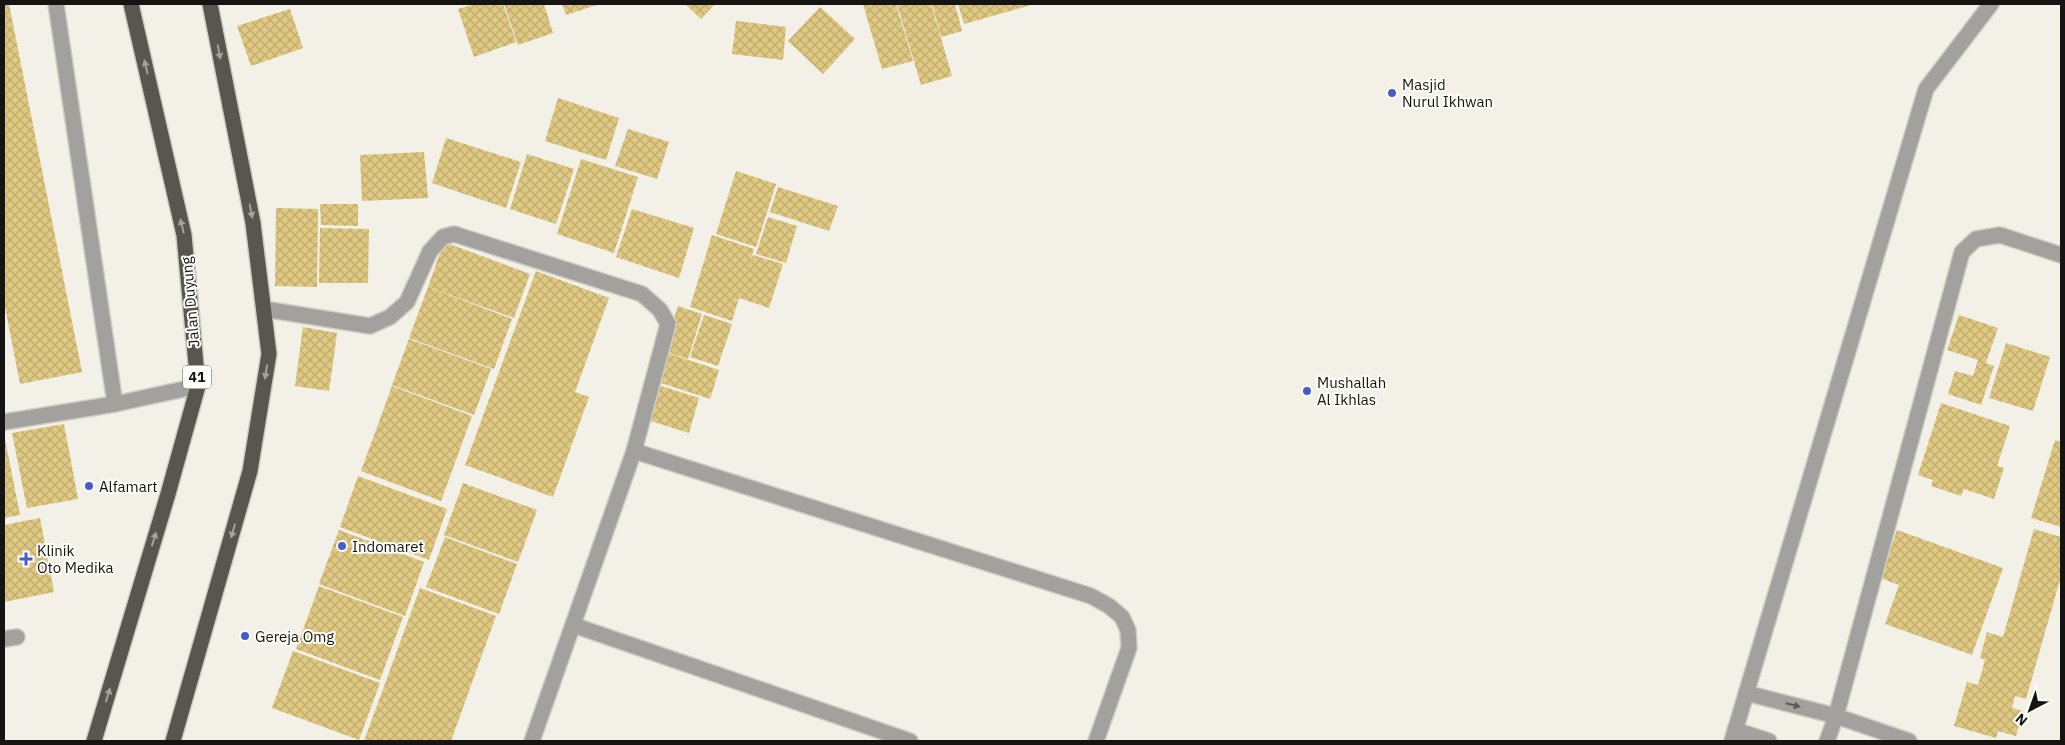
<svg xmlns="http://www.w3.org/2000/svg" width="2065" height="745" font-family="'IBM Plex Sans',sans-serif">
	<defs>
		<pattern id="building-cross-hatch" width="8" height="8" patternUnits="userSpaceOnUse" patternTransform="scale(1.25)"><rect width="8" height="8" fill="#dfc881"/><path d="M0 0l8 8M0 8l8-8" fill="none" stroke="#beab6e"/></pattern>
	</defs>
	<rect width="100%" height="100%" fill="#f3f0e7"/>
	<g fill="url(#building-cross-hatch)">
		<polygon points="4,4 9,4 82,372 20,384 4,302"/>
		<polygon points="475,4 503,4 516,42 474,57 458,9"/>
		<polygon points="504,4 544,4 553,33 518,45"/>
		<polygon points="562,4 600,4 566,15"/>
		<polygon points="685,4 715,4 701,19"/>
		<polygon points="863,4 896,4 913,61 882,69"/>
		<polygon points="897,4 931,4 952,76 921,85"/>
		<polygon points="932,4 955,4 962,31 941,37"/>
		<polygon points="958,4 1035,4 964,24"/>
		<polygon points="820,7 855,39 823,74 788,41"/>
		<polygon points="290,9 303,48 251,66 237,26"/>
		<polygon points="736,21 786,27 783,60 732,54"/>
		<polygon points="558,98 619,118 606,160 545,141"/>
		<polygon points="628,129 669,142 657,179 615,166"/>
		<polygon points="446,138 521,162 506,208 432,183"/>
		<polygon points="424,152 428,198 362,201 360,155"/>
		<polygon points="527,154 574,169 556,224 510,209"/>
		<polygon points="581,159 638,177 614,253 557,234"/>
		<polygon points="736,171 776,184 756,247 716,234"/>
		<polygon points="778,187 838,206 829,231 770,212"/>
		<polygon points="320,204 358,204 358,226 321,225"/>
		<polygon points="276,208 318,209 317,287 275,286"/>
		<polygon points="632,209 694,228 679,278 616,257"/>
		<polygon points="768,217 797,226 786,263 756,254"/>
		<polygon points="320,228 369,229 368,283 319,283"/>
		<polygon points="712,235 754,249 750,262 753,255 783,264 769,308 739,298 732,321 690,307"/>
		<polygon points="444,242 530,274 514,318 428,287"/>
		<polygon points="536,271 609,298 575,392 589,397 553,497 465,465"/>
		<polygon points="428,287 512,319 494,369 409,338"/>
		<polygon points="678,306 702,314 688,359 663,351"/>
		<polygon points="704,315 732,324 718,366 690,357"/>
		<polygon points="1959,315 1998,328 1986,363 1994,366 1981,405 1948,394 1955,371 1973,376 1978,360 1947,350"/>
		<polygon points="303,327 337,333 329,391 295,386"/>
		<polygon points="409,339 491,369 474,415 392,385"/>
		<polygon points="2006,343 2050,357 2033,411 1989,398"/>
		<polygon points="664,352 719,370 710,399 655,381"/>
		<polygon points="658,385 699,398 689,433 647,420"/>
		<polygon points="392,386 472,416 441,501 361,471"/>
		<polygon points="1941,403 2010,426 1997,466 2004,468 1994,499 1964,489 1961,496 1931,486 1933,480 1918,475"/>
		<polygon points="64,424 78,499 27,508 12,433"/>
		<polygon points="4,434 20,515 4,518"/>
		<polygon points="2055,440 2061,442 2061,527 2031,518"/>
		<polygon points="358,476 447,509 429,560 340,527"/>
		<polygon points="463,483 537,510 518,562 444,535"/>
		<polygon points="40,518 54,592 4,602 4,525"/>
		<polygon points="2034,529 2061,537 2061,561 2059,567 2061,568 2061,576 2026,699 2015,696 2012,708 2023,711 2016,736 1998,731 1996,738 1954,726 1967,682 1978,685 1985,660 1980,658 1987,632 2003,637"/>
		<polygon points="339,530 424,562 405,616 319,584"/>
		<polygon points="1897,530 2003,568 1972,655 1885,624 1899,585 1880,578"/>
		<polygon points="445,537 517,564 499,614 426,587"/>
		<polygon points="319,586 403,617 380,680 296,649"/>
		<polygon points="420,588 496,616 451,741 364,741"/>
		<polygon points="293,651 380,683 359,740 272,708"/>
	</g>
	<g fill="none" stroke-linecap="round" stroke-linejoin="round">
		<g stroke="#cfcdc5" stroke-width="18">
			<g id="minor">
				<polyline points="56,4 115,404"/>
				<polyline points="264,309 370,326 390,317 407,302 430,251 443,237 454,234 642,294 660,310 668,324 634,451 532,741"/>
				<polyline points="4,422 115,404 198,386"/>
				<polyline points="634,451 1091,596 1109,606 1122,617 1128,630 1129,648 1096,741"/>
				<polyline points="573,625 910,741"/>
				<polyline points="4,639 17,637"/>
				<polyline points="1746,693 1836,716 1909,741"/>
				<polyline points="1735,730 1769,741"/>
				<polyline points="1732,741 1926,89 1991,4"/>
				<polyline points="1827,741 1836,716 1962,252 1976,239 2000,235 2061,255"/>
			</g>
		</g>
		<g stroke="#cfcdc5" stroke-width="18">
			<g id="trunk">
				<polyline points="94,741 168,494 198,386 184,235 131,4"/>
				<polyline points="173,741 250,471 269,354 253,223 210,4"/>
			</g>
		</g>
		<use href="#minor" stroke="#a2a19e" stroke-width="15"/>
		<use href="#trunk" stroke="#58564e" stroke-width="15"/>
	</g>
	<defs><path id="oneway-solid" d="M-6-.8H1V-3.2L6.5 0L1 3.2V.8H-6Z" transform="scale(1.25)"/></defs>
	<g fill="#a3a19a">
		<use href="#oneway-solid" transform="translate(219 52) rotate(79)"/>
		<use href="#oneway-solid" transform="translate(146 67) rotate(-103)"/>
		<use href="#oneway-solid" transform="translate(251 211) rotate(79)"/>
		<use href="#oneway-solid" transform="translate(182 226) rotate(-103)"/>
		<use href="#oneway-solid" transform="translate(266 372) rotate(99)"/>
		<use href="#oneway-solid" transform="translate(233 531) rotate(106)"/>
		<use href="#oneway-solid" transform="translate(154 539) rotate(-73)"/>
		<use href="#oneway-solid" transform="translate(108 695) rotate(-73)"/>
	</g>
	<use fill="#5c5a58" href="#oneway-solid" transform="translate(1793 705) rotate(14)"/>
	<g fill="#475ace" stroke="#fffdf8" stroke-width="2">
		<circle cx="1392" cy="93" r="5"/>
		<circle cx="1307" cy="391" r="5"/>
		<circle cx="89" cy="486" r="5"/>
		<circle cx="342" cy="546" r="5"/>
		<path d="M23.5 551.5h5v5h5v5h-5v5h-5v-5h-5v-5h5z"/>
		<circle cx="245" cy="636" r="5"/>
	</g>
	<g text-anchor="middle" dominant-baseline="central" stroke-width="4" stroke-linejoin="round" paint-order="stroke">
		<rect fill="#fffdf8" stroke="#5b5a57" stroke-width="1" x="183" y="365.5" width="28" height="23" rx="4"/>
		<g font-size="14" font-weight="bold" fill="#151412">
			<text x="197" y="377">41</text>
		</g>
		<g font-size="15" fill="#151412" stroke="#fffdf8" text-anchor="start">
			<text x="1402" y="84">Masjid<tspan x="1402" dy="17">Nurul Ikhwan</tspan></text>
			<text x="1317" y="382">Mushallah<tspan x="1317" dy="17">Al Ikhlas</tspan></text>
			<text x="99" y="486">Alfamart</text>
			<text x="352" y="546">Indomaret</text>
			<text x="37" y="550">Klinik<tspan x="37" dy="17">Oto Medika</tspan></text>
			<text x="255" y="636">Gereja Omg</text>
		</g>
		<g font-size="15" fill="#151412" stroke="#fffdf8">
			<text transform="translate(190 302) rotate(-95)">Jalan Duyung</text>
		</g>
	</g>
	<rect width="2065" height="745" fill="none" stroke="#151412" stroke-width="10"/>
	<g transform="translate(2030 710) rotate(221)" stroke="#fffdf8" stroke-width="4" paint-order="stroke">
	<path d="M0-4L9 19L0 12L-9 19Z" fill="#151412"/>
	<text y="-8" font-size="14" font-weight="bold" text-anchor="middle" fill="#151412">N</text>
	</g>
</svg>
